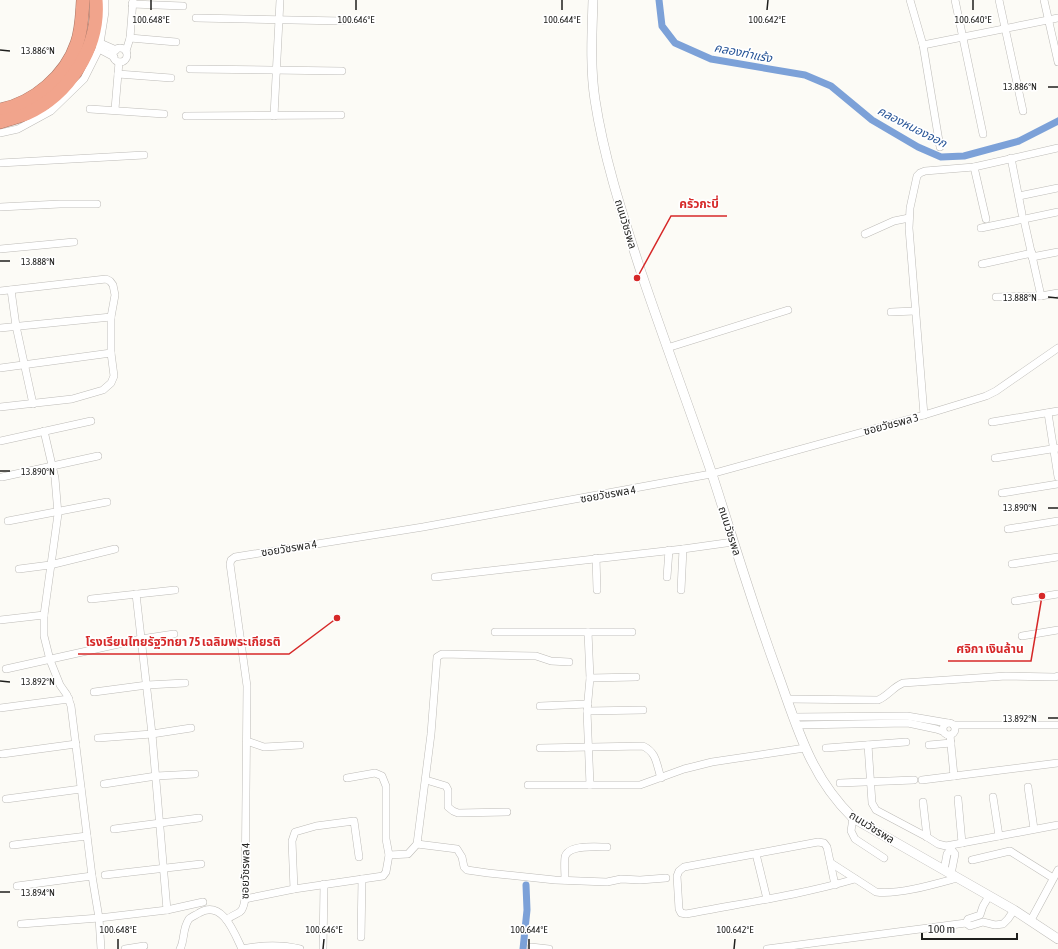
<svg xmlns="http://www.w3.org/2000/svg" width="1058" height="949" font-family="'Asap Condensed','Noto Sans Thai',sans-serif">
	<rect width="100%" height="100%" fill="#fcfbf6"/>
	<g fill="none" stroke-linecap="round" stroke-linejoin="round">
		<g stroke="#7ca1d8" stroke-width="7">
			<polyline points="659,0 662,26 675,43 711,59 805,75 831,86 872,120 918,147 941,157 964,156 1019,141 1058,121"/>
			<polyline points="523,949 527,910 526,885"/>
		</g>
		<g stroke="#bdbbb7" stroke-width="8">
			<g id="minor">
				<polyline points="910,0 923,45 940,147"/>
				<polyline points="955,0 983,134"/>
				<polyline points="999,0 1023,111"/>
				<polyline points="1044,0 1058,62"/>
				<polyline points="132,4 183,6"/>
				<polyline points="196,18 343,21"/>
				<polyline points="130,38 176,42"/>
				<polyline points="100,43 116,50"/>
				<polyline points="923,45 1058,18"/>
				<circle cx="120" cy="55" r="7"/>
				<polyline points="99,49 114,57"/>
				<polyline points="126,51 130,38 133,0"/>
				<polyline points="190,69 342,71"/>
				<polyline points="118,74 171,78"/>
				<polyline points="90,109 164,114"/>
				<polyline points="115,109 119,62"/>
				<polyline points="186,116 341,115"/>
				<polyline points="274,116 280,0"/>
				<polyline points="0,133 18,129 51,111 84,79 99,49 105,12 105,0"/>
				<polyline points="1011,158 1022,214"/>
				<polyline points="0,163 144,155"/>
				<polyline points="974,167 986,219"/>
				<polyline points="1019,196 1058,188"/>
				<polyline points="0,207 60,204 97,204"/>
				<polyline points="1024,220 1041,296"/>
				<polyline points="981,228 1058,212"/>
				<polyline points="865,234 894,221 909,218"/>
				<polyline points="0,249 74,242"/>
				<polyline points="1032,257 1058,252"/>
				<polyline points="982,264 1032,253"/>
				<polyline points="11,290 16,326 33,404"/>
				<polyline points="0,291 106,279 110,281 113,285 115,295 111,317 111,353 114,376 111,383 103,390 72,399 0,407"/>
				<polyline points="996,297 1041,296 1058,293"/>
				<polyline points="891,312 915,311"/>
				<polyline points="0,328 111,317"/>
				<polyline points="667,348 788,310"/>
				<polyline points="0,368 111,353"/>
				<polyline points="1048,413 1058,477"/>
				<polyline points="924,415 909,228 910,208 917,176 920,173 925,171 974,167 1058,148"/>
				<polyline points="992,422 1058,411"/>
				<polyline points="44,431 55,478 58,514 44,615 44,636 50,660 60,685 67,695 71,706 92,876 99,918 101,949"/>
				<polyline points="0,441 91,421"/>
				<polyline points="995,458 1058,448"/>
				<polyline points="2,477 98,456"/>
				<polyline points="1002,493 1058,484"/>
				<polyline points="8,521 107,502"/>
				<polyline points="1008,529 1058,521"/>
				<polyline points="596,558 597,590"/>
				<polyline points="1012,564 1058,557"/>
				<polyline points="19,569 50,565 115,549"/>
				<polyline points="435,577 683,549 733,542"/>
				<polyline points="667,577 669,550"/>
				<polyline points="681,590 683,549"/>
				<polyline points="91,599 175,590"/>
				<polyline points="1015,601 1058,594"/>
				<polyline points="0,620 44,615"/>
				<polyline points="495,632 632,632"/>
				<polyline points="588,632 590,678 587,711 590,785"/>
				<polyline points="1022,636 1058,630"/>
				<polyline points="6,669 141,639 174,634"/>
				<polyline points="590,678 636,677"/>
				<polyline points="94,692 147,685 185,683"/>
				<path d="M787 699 878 700C888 696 893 687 903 683L1006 676 1055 677 1058 676"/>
				<polyline points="540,706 588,704"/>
				<polyline points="0,708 69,699"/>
				<polyline points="587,711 643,710"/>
				<polyline points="793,717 907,716 948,723"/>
				<circle cx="949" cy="729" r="6"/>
				<polyline points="797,725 908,723 936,729 942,731"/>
				<polyline points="954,725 1058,725"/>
				<polyline points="950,735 954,776"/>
				<polyline points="98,738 152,734 191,728"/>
				<polyline points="247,741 264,747 300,745"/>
				<polyline points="868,745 872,803 876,810 927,837 938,844 946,846 1058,825"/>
				<polyline points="929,745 951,743"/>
				<path d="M540 748 643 746C657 753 656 763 661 778"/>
				<polyline points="826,748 906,742"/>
				<polyline points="2,754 76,744"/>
				<polyline points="426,780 446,786 448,790 448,807 453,811 458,813 507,812"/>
				<polyline points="922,780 1058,763"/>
				<polyline points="840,783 914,780"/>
				<polyline points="104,784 156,776 195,774"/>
				<polyline points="528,785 640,785 684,769 712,762 805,748"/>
				<polyline points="1028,787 1034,829"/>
				<polyline points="993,797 999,836"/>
				<polyline points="6,799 81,789"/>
				<polyline points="958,799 962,843"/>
				<polyline points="923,802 927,837"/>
				<polyline points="853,818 851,831 855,839 884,858"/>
				<polyline points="114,829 199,818"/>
				<polyline points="417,844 457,849 462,857 464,867 467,870 488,873 555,880 607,882 621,879 640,880 666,878"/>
				<polyline points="13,845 87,836"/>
				<polyline points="756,854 767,899"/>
				<polyline points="389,855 408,854 417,844 431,734 437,657 442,654 536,656 551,661 569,662"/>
				<polyline points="972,860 1010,851 1053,878"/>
				<path d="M831 863 876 892C898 895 935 884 957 878"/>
				<polyline points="944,870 947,854 951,849 955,854 951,874"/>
				<polyline points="105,875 201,864"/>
				<path d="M565 880C565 873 564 864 565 857 568 844 597 847 607 847"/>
				<path d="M835 885 827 847 824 843 818 842 684 867 679 871 677 876 679 909 681 913 686 914C743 903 800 895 855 879"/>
				<polyline points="17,886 92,876"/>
				<polyline points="294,889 292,841 295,832 316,826 354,821 359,857"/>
				<polyline points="245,899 294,889 383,876 386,872 389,855 386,839 386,786 382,776 375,773 347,778"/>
				<polyline points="167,910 203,902"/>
				<path d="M227 920C237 910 242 918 245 899L247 686 230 564 231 560 235 557 423 527 711 474 924 415 986 396 996 391 1058 348"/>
				<polyline points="1031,920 1058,870"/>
				<polyline points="966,923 968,919 980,915 983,906 989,896"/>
				<polyline points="21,924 99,918 167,910 152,734 136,594"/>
				<polyline points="361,937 362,879"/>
				<polyline points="531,947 549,949"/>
				<polyline points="125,949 144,946"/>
				<path d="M180 949C185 940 182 929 189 919 191 917 196 915 199 913 222 899 234 932 242 949"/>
				<path d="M242 949C262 945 280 944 300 949"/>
				<polyline points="323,949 324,884"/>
				<polyline points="767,949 966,923 970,926 983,922 995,925 1003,924 1008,919 1014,910"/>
			</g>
		</g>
		<g stroke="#bdbbb7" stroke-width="10">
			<path id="tertiary" d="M593 0C592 33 590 67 595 100 604 159 623 216 641 272 664 340 689 407 712 474 734 542 754 610 779 677 798 730 811 777 853 818L1014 910 1058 939"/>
		</g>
		<g stroke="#a87565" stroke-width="14">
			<g id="motorway">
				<path d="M0 110C34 103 66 76 77 43 82 29 82 14 83 0"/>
				<path d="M0 122C9 119 18 117 26 114 69 95 100 47 96 0"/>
			</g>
		</g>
		<use href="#minor" stroke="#fff" stroke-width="7"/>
		<use href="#tertiary" stroke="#fff" stroke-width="9"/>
		<use href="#motorway" stroke="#f1a48c" stroke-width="13"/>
	</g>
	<path fill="none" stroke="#1f1f1d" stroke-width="1.5" d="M151 10V0M356 10V0M562 10V0M767 10 768 0M973 10V0M0 50 10 51M1048 87H1058M0 261H10M1048 297 1058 298M0 471H10M1048 508H1058M0 681 10 682M1048 718H1058M0 892H10M118 949V939M323 949 324 939M529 949V939M734 949 735 939"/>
	<g text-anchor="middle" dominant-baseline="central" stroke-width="3.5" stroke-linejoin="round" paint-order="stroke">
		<g font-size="11" fill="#1f1f1d" stroke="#fff">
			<text transform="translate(626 224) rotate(73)">ถนนวัชรพล</text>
			<text transform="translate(891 424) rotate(-15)">ซอยวัชรพล 3</text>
			<text transform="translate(608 494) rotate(-10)">ซอยวัชรพล 4</text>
			<text transform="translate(730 531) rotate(72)">ถนนวัชรพล</text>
			<text transform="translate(289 548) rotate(-9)">ซอยวัชรพล 4</text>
			<text transform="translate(872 827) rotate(32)">ถนนวัชรพล</text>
			<text transform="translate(245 871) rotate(-89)">ซอยวัชรพล 4</text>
		</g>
		<g font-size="12" font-style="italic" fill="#255396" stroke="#fff">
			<text transform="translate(743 53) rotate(11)">คลองท่าแร้ง</text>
			<text transform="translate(912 127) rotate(27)">คลองหนองจอก</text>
		</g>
	</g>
	<g font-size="10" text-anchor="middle" fill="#1f1f1d" stroke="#fff" stroke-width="3.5" stroke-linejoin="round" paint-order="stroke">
		<text x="151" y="23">100.648°E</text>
		<text x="356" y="23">100.646°E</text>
		<text x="562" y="23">100.644°E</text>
		<text x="767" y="23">100.642°E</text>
		<text x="973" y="23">100.640°E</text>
		<text x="38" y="54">13.886°N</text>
		<text x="1020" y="90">13.886°N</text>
		<text x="38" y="265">13.888°N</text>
		<text x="1020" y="301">13.888°N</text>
		<text x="38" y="475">13.890°N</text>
		<text x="1020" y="511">13.890°N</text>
		<text x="38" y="685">13.892°N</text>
		<text x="1020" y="722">13.892°N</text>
		<text x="38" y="896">13.894°N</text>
		<text x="118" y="933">100.648°E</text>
		<text x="324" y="933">100.646°E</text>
		<text x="529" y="933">100.644°E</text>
		<text x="735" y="933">100.642°E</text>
	</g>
	<path fill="none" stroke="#d62828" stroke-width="1.5" d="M637 278L671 216H727M337 618L289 654H78M1042 596L1031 661H948"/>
	<g fill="#d62828" stroke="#fff" stroke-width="1.5">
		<circle cx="637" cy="278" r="4"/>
		<circle cx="337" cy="618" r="4"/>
		<circle cx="1042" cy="596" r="4"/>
	</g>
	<g font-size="12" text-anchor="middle" font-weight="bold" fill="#d62828" stroke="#fff" stroke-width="3.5" stroke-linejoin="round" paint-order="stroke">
		<text x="699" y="208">ครัวกะบี่</text>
		<text x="183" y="646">โรงเรียนไทยรัฐวิทยา 75 เฉลิมพระเกียรติ</text>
		<text x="990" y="653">ศจิกา เงินล้าน</text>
	</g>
	<path d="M922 933v6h95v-6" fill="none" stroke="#1f1f1d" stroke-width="2"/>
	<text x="928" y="933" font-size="12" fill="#1f1f1d" stroke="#ffffff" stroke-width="3" paint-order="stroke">100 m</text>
</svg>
